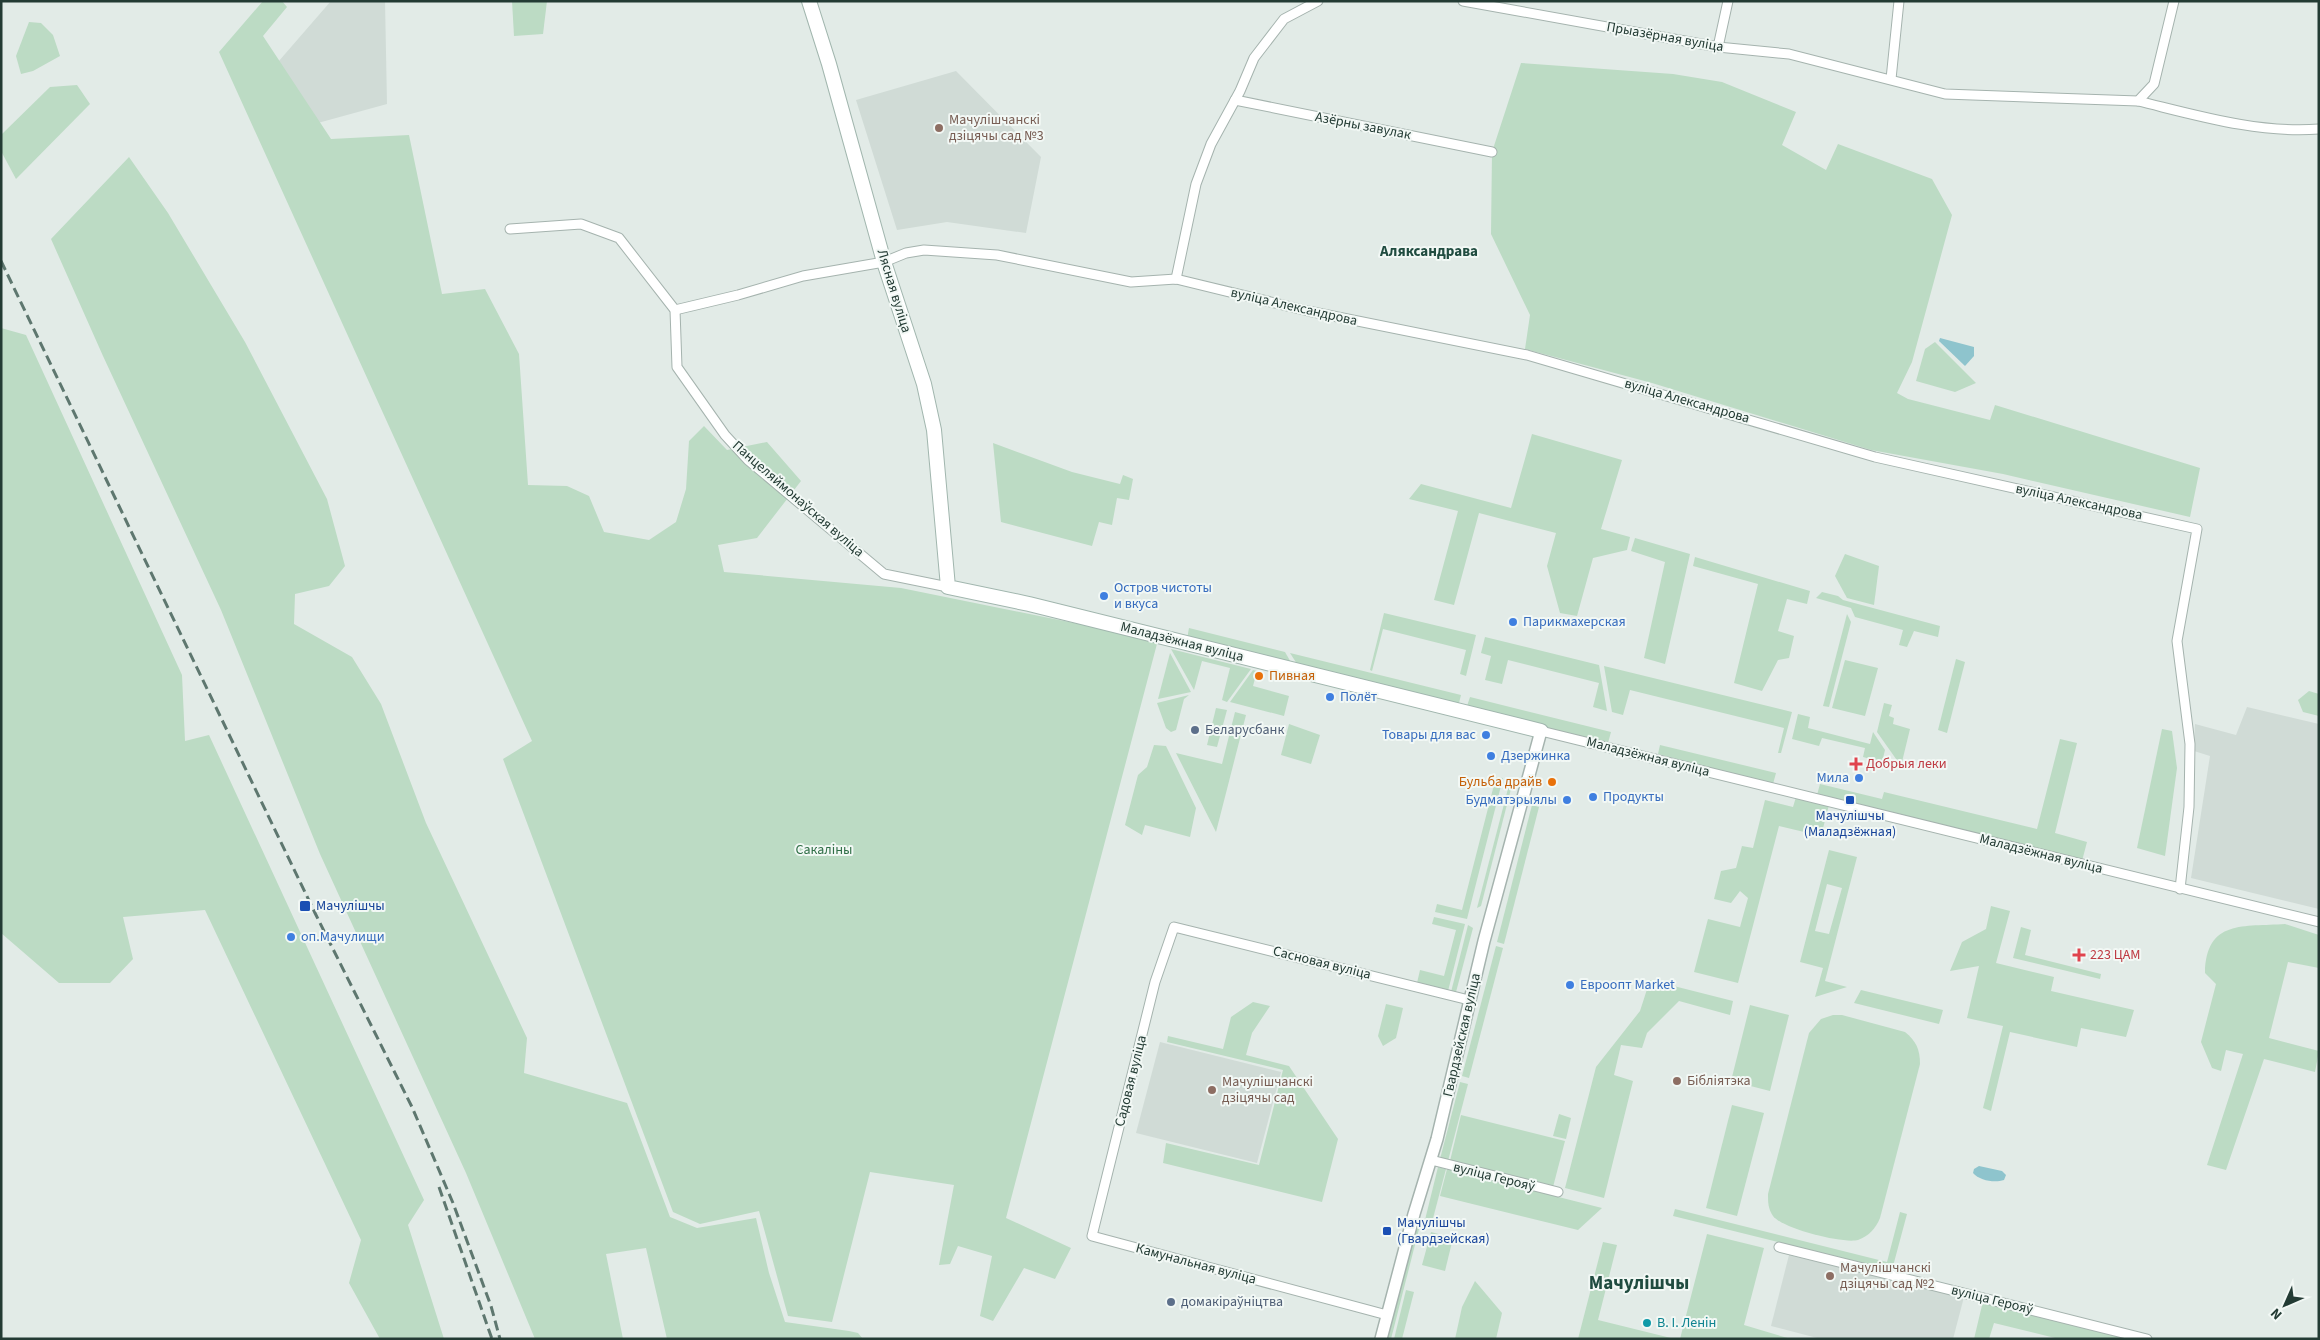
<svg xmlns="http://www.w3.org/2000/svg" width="2320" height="1340" font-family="'Source Sans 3',sans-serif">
	<rect width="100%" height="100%" fill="#e2ebe7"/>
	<g fill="#d0dbd6">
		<polygon points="331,1 385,1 387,104 296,129 272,69"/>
		<polygon points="956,71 1041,157 1026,233 947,222 897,230 856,100"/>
		<polygon points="2247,707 2319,724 2319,909 2191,878 2210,756 2194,751 2195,724 2236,735"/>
		<polygon points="1160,1042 1281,1072 1257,1163 1136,1133"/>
		<polygon points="1789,1255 1964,1297 1953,1339 1821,1339 1771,1326"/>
	</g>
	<g fill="#bcdbc4" fill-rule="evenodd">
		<polygon points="263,1 282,1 287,7 263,36 331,139 409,135 442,294 485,289 519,354 528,485 567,486 589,496 604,532 649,540 676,522 686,489 689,441 704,426 727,450 767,442 801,481 757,538 718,545 724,572 901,588 1158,640 1006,1218 1071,1248 1055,1279 1024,1268 993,1321 980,1316 992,1256 958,1246 950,1264 939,1265 954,1185 870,1172 832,1322 788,1316 759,1211 700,1224 673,1212 503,759 532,741 219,52"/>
		<polygon points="512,1 547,1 543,34 514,36"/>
		<polygon points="29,22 41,23 53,35 60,56 33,71 21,74 16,56"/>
		<polygon points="1521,63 1673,74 1722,82 1796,112 1782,145 1826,170 1838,144 1932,179 1952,215 1912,362 1897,393 1908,399 1990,420 1995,405 2200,468 2190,517 2003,474 1871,450 1652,383 1525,349 1530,315 1491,234 1492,152"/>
		<polygon points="77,85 90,104 16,179 1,151 1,135 50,87"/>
		<polygon points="129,157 168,213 245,342 327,499 345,566 329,586 295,594 294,624 352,657 381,704 426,823 527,1038 524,1073 627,1103 670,1217 697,1228 756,1218 769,1273 785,1322 849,1331 858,1333 863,1339 667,1339 646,1248 606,1254 623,1339 535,1339 466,1173 320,854 221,610 103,356 51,239"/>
		<polygon points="1,328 26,335 182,675 185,741 209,735 424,1200 408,1225 444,1339 380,1339 349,1283 361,1240 205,910 123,917 133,959 110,983 59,983 1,933"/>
		<polygon points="1935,342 1976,383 1955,392 1916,381 1925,349"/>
		<polygon points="1532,434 1622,460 1601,529 1630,537 1627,550 1593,558 1577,616 1560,613 1547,566 1556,533 1479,513 1454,605 1434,600 1458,511 1409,499 1421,484 1511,508"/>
		<polygon points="993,443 1072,472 1120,484 1123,475 1133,479 1129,500 1117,498 1112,525 1099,522 1092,546 1001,522"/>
		<polygon points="1635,538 1690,554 1665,664 1644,658 1665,562 1631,551"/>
		<polygon points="1845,554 1879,566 1874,605 1847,598 1835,576"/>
		<polygon points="1695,557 1810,591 1807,604 1787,599 1778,631 1794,636 1789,658 1778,660 1762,691 1734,683 1758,584 1693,566"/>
		<polygon points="1822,592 1838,596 1843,600 1940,626 1938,637 1914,631 1907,647 1899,645 1903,630 1855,617 1851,608 1816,598"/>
		<polygon points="1384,613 1476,635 1466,676 1460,674 1466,650 1383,629 1372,671 1370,670"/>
		<polygon points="1847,614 1851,622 1829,707 1823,706"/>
		<polygon points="1189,628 1285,652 1293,666 1187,639"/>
		<polygon points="1485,637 1599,665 1607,711 1593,707 1599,683 1508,660 1502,684 1485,680 1491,656 1481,653"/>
		<polygon points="1171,649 1251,669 1227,702 1222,700 1230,668 1202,661 1194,690"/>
		<polygon points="1170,653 1191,692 1158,699"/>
		<polygon points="1290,653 1461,695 1458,707 1299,667"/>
		<polygon points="1956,659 1965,662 1947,733 1938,730"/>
		<polygon points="1845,660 1878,668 1865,716 1832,708"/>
		<polygon points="1604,666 1792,712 1781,753 1778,753 1784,728 1630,690 1623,715 1612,712"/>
		<polygon points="1253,670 1257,671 1253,686 1289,696 1284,716 1230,702"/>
		<polygon points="2309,691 2319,694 2319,716 2303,712 2298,700"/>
		<polygon points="1189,695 1184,699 1176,730 1171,732 1166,728 1157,703"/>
		<polygon points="1470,697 1611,732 1608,743 1466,709"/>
		<polygon points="1884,703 1892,705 1889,716 1894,718 1893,724 1910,729 1901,766 1877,732"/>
		<polygon points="1216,708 1227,710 1217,747 1207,745"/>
		<polygon points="1235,712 1246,715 1216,832 1176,753 1222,764"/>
		<polygon points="1798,714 1810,717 1808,728 1870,744 1873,732 1885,750 1882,762 1863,757 1865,748 1822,738 1819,746 1792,739"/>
		<polygon points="1289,724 1320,735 1311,764 1281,755"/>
		<polygon points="2162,729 2172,731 2177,768 2165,856 2137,848"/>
		<polygon points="2060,739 2077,743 2055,833 2087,842 2082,861 1817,795 1820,784 1882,799 1884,792 2037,829"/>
		<polygon points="1154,745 1166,746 1196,808 1190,837 1145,825 1142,835 1125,825 1138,775 1147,767"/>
		<polygon points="1660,745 1776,773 1773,784 1658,754"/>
		<polygon points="1496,777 1503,778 1467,919 1435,912 1437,904 1462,910"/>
		<polygon points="1510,781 1513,781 1481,906 1477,908"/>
		<polygon points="1796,797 1829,805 1821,836 1779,826 1738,983 1694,972 1708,919 1740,927 1748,898 1740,891 1731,903 1714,899 1721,871 1736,868 1742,846 1753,848 1765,800 1793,807"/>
		<polygon points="1532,805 1539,807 1504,944 1497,942"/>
		<path d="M1829 850 1857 857 1825 981 1847 987 1815 997 1823 968 1800 962ZM1827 884 1842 888 1829 934 1815 931Z"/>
		<polygon points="1991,906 2010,911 1996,963 2054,977 2051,991 2134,1010 2126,1037 2081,1028 2077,1047 2010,1032 1991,1111 1983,1108 2003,1026 1967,1018 1979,966 1950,971 1962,942 1986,929"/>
		<polygon points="1434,917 1465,924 1448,991 1417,983 1420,970 1444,976 1456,930 1432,924"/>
		<path d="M2285 924 2319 935V968L2288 962 2269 1038 2319 1051 2315 1072 2264 1059 2226 1170 2207 1165 2243 1054 2226 1050 2221 1071 2212 1068 2201 1042 2216 984 2205 973C2206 919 2244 927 2285 924Z"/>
		<polygon points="1468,925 1473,928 1456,992 1451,992"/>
		<polygon points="2021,927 2031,930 2025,955 2101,974 2100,979 2013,958"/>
		<polygon points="1496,946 1503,948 1469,1078 1462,1076"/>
		<polygon points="1650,980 1733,1001 1730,1015 1679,1001 1647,1033 1642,1048 1621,1045 1614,1075 1633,1081 1604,1198 1565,1188 1596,1067 1640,1011"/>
		<polygon points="1861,990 1943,1010 1939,1024 1854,1003"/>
		<polygon points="1253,1002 1270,1006 1252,1033 1246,1055 1289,1066 1338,1139 1322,1202 1163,1163 1166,1143 1259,1165 1283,1070 1167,1042 1168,1036 1223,1049 1231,1017"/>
		<polygon points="1386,1004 1403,1008 1396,1038 1383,1046 1378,1036"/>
		<polygon points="1750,1005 1789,1015 1770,1091 1731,1081"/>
		<path d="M1833 1015H1842L1905 1032C1916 1041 1920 1049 1920 1064L1880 1218C1876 1228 1869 1236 1858 1240 1843 1244 1783 1229 1773 1216 1768 1209 1768 1202 1768 1194L1809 1033 1821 1019Z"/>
		<polygon points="1460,1082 1468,1084 1448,1161 1440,1159"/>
		<polygon points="1732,1105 1764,1113 1737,1216 1706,1208"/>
		<polygon points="1559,1114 1571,1118 1566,1139 1553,1136"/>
		<polygon points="1461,1115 1565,1141 1553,1187 1450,1161"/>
		<polygon points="1438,1167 1446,1169 1431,1226 1424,1224"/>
		<polygon points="1447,1169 1602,1208 1578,1230 1440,1196"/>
		<polygon points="1675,1209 1887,1262 1900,1212 1907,1214 1892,1270 1673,1216"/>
		<polygon points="1414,1228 1419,1229 1391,1339 1385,1339"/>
		<polygon points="1431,1232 1453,1238 1445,1271 1422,1265"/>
		<polygon points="1707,1234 1764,1248 1744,1325 1791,1339 1680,1339"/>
		<polygon points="1603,1242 1617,1245 1598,1320 1675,1339 1578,1339"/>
		<polygon points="1475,1281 1502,1313 1496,1339 1455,1339 1462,1307"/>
		<polygon points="1406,1290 1414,1292 1402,1339 1394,1339"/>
		<polygon points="1983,1301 2133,1339 2059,1339 1994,1323 1989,1339 1974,1339"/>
	</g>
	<g fill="#8ec4cd">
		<polygon points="1940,338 1974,347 1974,356 1965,366 1939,341"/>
		<path d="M1979 1166 2002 1171 2006 1175 2004 1180C1995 1183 1980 1181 1973 1173L1974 1169Z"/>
	</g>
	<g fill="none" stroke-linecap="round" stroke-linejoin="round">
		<g stroke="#a5b3ae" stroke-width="11">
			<g id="minor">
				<polyline points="1463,1 1718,47 1789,54 1945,94 2138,101 2154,84 2174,1"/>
				<polyline points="1718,47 1728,1"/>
				<polyline points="1891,79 1899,1"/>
				<polyline points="1235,100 1492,152"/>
				<path d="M2138 101C2196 115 2259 134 2319 129"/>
				<polyline points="510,229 581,224 619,238 675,310 677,367 725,435 748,460 884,574 948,587"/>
				<polyline points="1176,279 1196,184 1211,144 1240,91 1254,58 1284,19 1318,1"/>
				<polyline points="675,310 738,295 803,276 884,262 906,253 924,250 997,255 1131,282 1176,279 1308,311 1527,355 1875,457 2197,529 2177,641 2190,744 2189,807 2180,889"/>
				<polyline points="1541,731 2319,922"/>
				<polyline points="1431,1160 1558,1192"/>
				<polyline points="1779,1247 2147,1339"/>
				<polyline points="1387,1315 1092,1236 1155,982 1174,927 1469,1000"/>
			</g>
		</g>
		<g stroke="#a5b3ae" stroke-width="14">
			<polyline id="tertiary" points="1381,1339 1414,1214 1437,1139 1484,941 1541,731"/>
		</g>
		<g stroke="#a1b6ae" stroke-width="16">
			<polyline id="secondary" points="809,1 829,64 884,262 924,384 934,430 948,587 1029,604 1541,731"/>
		</g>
		<use href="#minor" stroke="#fff" stroke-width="9"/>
		<use href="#tertiary" stroke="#fff" stroke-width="11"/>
		<use href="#secondary" stroke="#fff" stroke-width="14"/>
		<g stroke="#5e776f" stroke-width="3" stroke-dasharray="10 5" stroke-linecap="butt">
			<polyline points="1,261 315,913 412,1107 453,1203 491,1306 500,1339"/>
			<polyline points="439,1187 492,1339"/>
		</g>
	</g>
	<g fill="#8d6e63" stroke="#f2f8f5" stroke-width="2">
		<circle cx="939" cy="128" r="5"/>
		<circle cx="1677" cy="1081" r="5"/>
		<circle cx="1212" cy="1090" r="5"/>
		<circle cx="1830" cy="1276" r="5"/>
	</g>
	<g fill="#3f7fe0" stroke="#f2f8f5" stroke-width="2">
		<circle cx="1104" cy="596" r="5"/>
		<circle cx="1513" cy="622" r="5"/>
		<circle cx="1330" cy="697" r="5"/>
		<circle cx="1486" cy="735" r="5"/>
		<circle cx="1491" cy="756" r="5"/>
		<circle cx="1859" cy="778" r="5"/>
		<circle cx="1593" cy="797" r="5"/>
		<circle cx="1567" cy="800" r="5"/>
		<circle cx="291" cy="937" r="5"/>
		<circle cx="1570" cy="985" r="5"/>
	</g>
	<g fill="#e8710a" stroke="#f2f8f5" stroke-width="2">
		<circle cx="1259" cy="676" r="5"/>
		<circle cx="1552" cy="782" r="5"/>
	</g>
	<g fill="#5c6f8a" stroke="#f2f8f5" stroke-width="2">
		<circle cx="1195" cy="730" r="5"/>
		<circle cx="1171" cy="1302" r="5"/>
	</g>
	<g fill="#e0444e" stroke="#f2f8f5" stroke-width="2">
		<path d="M1853.5 756.5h5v5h5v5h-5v5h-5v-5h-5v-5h5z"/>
		<path d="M2076.5 947.5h5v5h5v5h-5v5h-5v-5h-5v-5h5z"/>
	</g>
	<g fill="#1a4fb4" stroke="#f2f8f5" stroke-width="2">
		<rect x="1845" y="795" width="10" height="10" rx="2.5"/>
		<rect x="299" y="900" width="12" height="12" rx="2.5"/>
		<rect x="1382" y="1226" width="10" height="10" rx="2.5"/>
	</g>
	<circle fill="#0f9aa8" stroke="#f2f8f5" stroke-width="2" cx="1647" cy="1323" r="5"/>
	<g text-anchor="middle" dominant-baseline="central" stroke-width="4" stroke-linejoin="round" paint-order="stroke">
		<g font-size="14" fill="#233b34" stroke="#f2f8f5">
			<text transform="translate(1665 37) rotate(10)">Прыазёрная вуліца</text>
			<text transform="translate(1363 126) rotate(11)">Азёрны завулак</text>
			<text transform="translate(894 291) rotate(73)">Лясная вуліца</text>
			<text transform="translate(1294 307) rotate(13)">вуліца Александрова</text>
			<text transform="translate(1687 401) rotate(16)">вуліца Александрова</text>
			<text transform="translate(798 499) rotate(41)">Панцеляймонаўская вуліца</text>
			<text transform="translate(2079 502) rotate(12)">вуліца Александрова</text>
			<text transform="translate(1182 642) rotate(14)">Маладзёжная вуліца</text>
			<text transform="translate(1648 757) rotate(14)">Маладзёжная вуліца</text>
			<text transform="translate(2041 854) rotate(14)">Маладзёжная вуліца</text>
			<text transform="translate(1322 963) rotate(14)">Сасновая вуліца</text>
			<text transform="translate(1462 1035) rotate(-77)">Гвардзейская вуліца</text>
			<text transform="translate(1131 1081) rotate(-76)">Садовая вуліца</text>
			<text transform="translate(1494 1177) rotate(14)">вуліца Герояў</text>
			<text transform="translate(1196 1264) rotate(15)">Камунальная вуліца</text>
			<text transform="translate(1992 1300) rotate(14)">вуліца Герояў</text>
		</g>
		<g font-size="14" fill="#785e54" stroke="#f2f8f5" text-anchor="start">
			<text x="949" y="120">Мачулішчанскі<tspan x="949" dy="16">дзіцячы сад №3</tspan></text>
			<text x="1687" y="1081">Бібліятэка</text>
			<text x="1222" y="1082">Мачулішчанскі<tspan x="1222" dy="16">дзіцячы сад</tspan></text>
			<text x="1840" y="1268">Мачулішчанскі<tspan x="1840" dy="16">дзіцячы сад №2</tspan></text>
		</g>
		<g font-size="14" fill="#366cbe" stroke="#f2f8f5" text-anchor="start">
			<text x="1114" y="588">Остров чистоты<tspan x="1114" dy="16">и вкуса</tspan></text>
			<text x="1523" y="622">Парикмахерская</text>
			<text x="1340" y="697">Полёт</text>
			<text x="1476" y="735" text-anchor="end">Товары для вас</text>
			<text x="1501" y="756">Дзержинка</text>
			<text x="1849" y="778" text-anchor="end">Мила</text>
			<text x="1603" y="797">Продукты</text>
			<text x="1557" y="800" text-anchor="end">Будматэрыялы</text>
			<text x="301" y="937">оп.Мачулищи</text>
			<text x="1580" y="985">Евроопт Market</text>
		</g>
		<g font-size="14" fill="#c56008" stroke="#f2f8f5" text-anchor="start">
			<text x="1269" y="676">Пивная</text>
			<text x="1542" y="782" text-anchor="end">Бульба драйв</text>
		</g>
		<g font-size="14" fill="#4e5e75" stroke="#f2f8f5" text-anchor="start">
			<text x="1205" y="730">Беларусбанк</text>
			<text x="1181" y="1302">домакіраўніцтва</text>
		</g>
		<g font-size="14" fill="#be3a42" stroke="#f2f8f5" text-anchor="start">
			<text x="1866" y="764">Добрыя леки</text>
			<text x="2090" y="955">223 ЦAM</text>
		</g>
		<g font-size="14" fill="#164399" stroke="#f2f8f5" text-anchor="start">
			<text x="1850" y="816" text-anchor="middle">Мачулішчы<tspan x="1850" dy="16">(Маладзёжная)</tspan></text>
			<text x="316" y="906">Мачулішчы</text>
			<text x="1397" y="1223">Мачулішчы<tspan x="1397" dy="16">(Гвардзейская)</tspan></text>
		</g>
		<g font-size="14" fill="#306f47" stroke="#f2f8f5">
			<text x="824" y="850">Сакаліны</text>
		</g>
		<g font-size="14" fill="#0d838f" stroke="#f2f8f5" text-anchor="start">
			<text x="1657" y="1323">В. І. Ленін</text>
		</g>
		<g font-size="15" font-weight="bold" fill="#204c40" stroke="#f2f8f5">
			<text x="1429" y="251">Аляксандрава</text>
		</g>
		<g font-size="19" font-weight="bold" fill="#204c40" stroke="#f2f8f5">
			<text x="1639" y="1283">Мачулішчы</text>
		</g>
	</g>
	<rect width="2320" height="1340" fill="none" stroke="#233b34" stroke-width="5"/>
	<g transform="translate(2285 1305) rotate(225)" stroke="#f2f8f5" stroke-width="4" paint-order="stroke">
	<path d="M0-4L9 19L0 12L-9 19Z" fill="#233b34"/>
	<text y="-8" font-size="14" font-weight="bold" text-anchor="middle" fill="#233b34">N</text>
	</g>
</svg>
